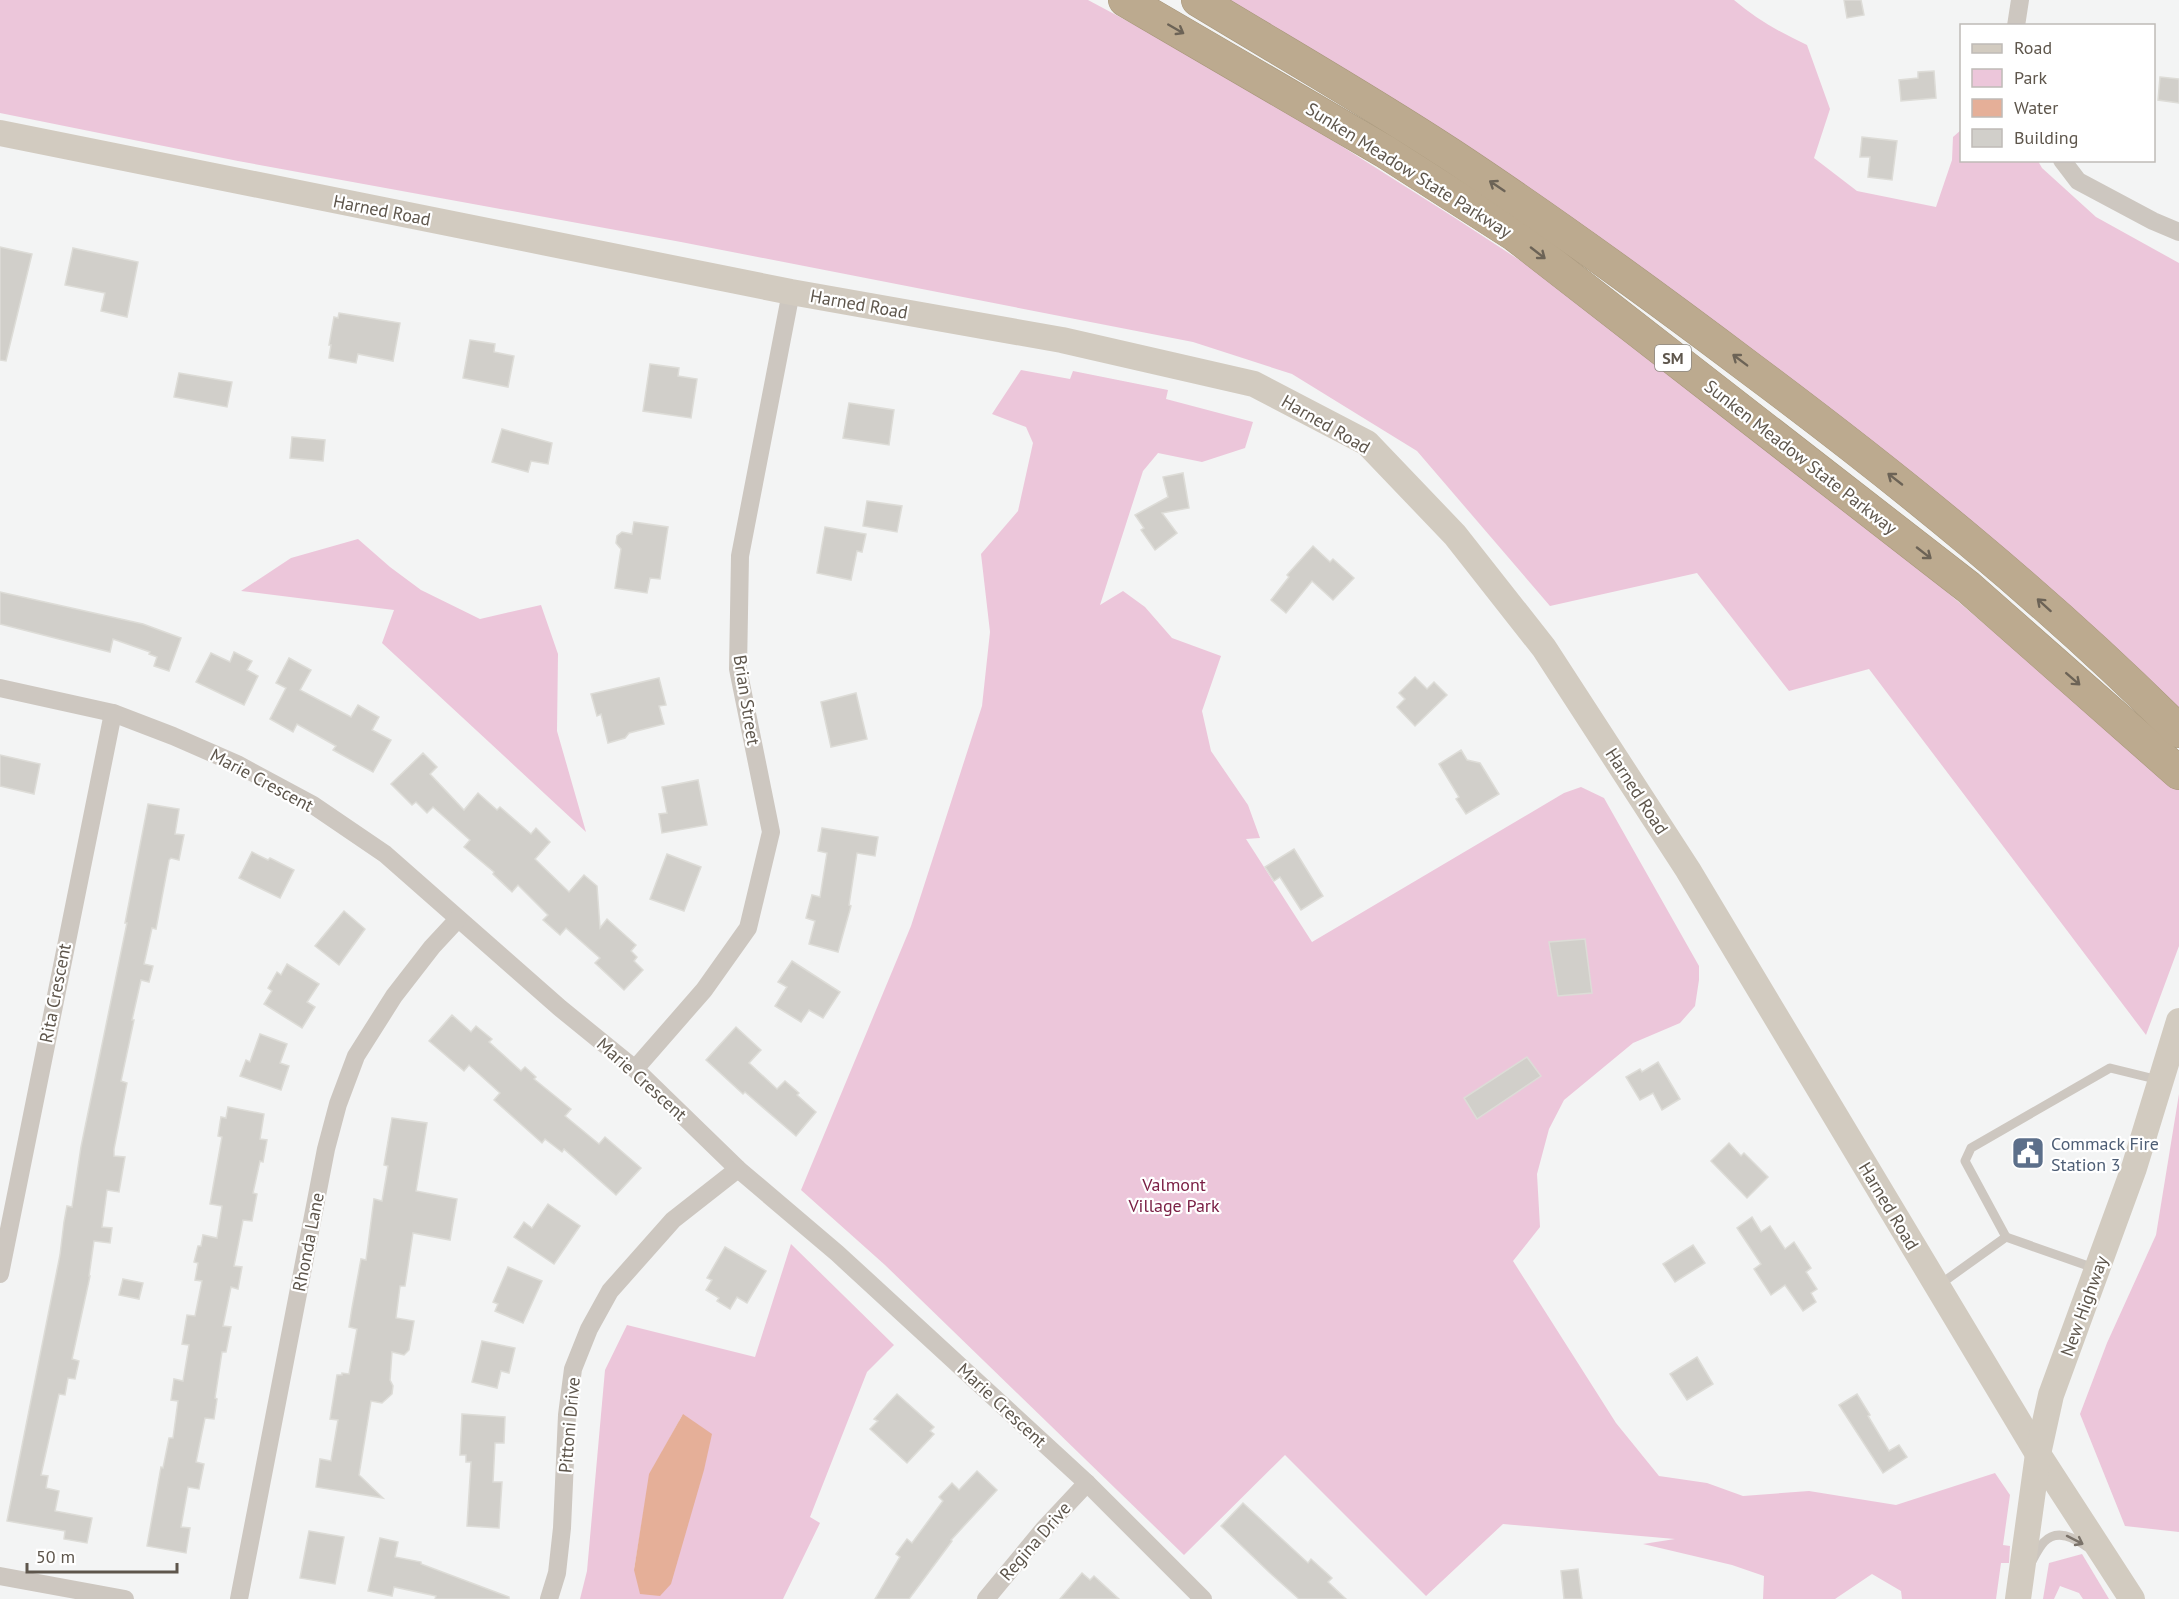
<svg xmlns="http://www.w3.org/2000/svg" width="2179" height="1599" font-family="'PT Sans',sans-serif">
	<rect width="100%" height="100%" fill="#f3f4f4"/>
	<g fill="#ecc6da" fill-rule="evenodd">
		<polygon points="0,0 1088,0 1234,78 1455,218 1550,280 1808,474 2179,789 2179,946 2146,1035 1869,669 1789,691 1697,573 1550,606 1417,451 1292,374 1193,342 681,242 238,161 0,113"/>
		<path d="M1221 0H1734C1756 19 1781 33 1807 45L1830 109 1814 158 1857 191 1936 207 1952 160 1953 137 1961 130 1962 160 2038 161 2042 168 2096 217 2179 263V712L1974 532Z"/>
		<polygon points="1021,370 1070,379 1073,371 1168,390 1166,399 1253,422 1245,448 1202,462 1158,453 1143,471 1100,605 1123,591 1145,607 1172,638 1221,656 1202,711 1211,751 1248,805 1260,838 1246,839 1312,942 1564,793 1581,787 1604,798 1699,966 1699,980 1695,1006 1680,1023 1633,1043 1564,1100 1549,1129 1537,1174 1540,1227 1513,1261 1616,1423 1659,1476 1707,1483 1743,1496 1809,1491 1896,1505 1995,1473 2010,1495 2003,1545 2010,1546 2009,1563 2001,1563 1996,1599 1902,1599 1901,1591 1872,1574 1835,1599 1763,1599 1764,1576 1732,1565 1643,1544 1675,1539 1503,1524 1426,1596 1285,1455 1184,1555 885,1265 801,1190 911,926 982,706 990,632 981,554 1018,511 1033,443 1026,427 992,414"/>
		<polygon points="358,539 390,567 421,590 480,619 541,605 558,654 557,731 586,832 382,643 394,610 241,591 291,558"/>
		<polygon points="2179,1094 2179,1532 2125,1526 2080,1414 2107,1343 2156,1235"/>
		<path d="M791 1244 894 1345 867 1372 810 1517 820 1523 783 1599H580L587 1571 605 1370 627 1325 755 1357ZM683 1414 634 1570 650 1474Z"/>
		<polygon points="2082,1554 2109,1599 2083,1599 2079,1593 2060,1586 2054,1599 2043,1599 2049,1563"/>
	</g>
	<polygon fill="#e5af98" points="683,1414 712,1434 704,1470 671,1584 660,1596 640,1594 634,1570 649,1474"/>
	<g fill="#d1cfca" stroke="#dddcd7" stroke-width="1.5">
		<polygon points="1844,0 1861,0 1864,15 1847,18"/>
		<polygon points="1934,71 1936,98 1901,101 1899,80 1918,78 1918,72"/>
		<polygon points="2160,77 2179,79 2179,103 2158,100"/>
		<polygon points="1862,137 1897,141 1892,180 1868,177 1870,157 1860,157"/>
		<polygon points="0,247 32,254 6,361 0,360"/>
		<polygon points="73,248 138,262 127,317 101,311 105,293 65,285"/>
		<polygon points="339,313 400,323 393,361 358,354 356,363 329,358 331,345 329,345 334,317 338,318"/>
		<polygon points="470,340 495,344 494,352 514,356 508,387 463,378"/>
		<polygon points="650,364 679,368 678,376 697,379 691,418 643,411"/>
		<polygon points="179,373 232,382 227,407 174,397"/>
		<polygon points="849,403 894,410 889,445 843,438"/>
		<polygon points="502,429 552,443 548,464 531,461 528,472 492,462"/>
		<polygon points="292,437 325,440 323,461 290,458"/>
		<polygon points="1183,473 1189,508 1162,513 1177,533 1155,550 1141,530 1144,528 1135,515 1168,497 1163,477"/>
		<polygon points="867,501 902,506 897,532 863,526"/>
		<polygon points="634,522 668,527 660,579 650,578 647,593 615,588 621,549 616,543 617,536 622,532 632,534"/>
		<polygon points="825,527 866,534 862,552 857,551 851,580 817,573"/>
		<polygon points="1313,546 1330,562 1333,559 1354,578 1333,600 1312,581 1286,613 1271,600 1289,577 1287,575"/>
		<polygon points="0,592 143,624 181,638 169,671 154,666 157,657 149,654 150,652 113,639 110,652 0,624"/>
		<polygon points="234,652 252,661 247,670 258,676 244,705 196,682 211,653 230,662"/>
		<polygon points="289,658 311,670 300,690 351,717 358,705 379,717 372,730 391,740 373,772 333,750 336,746 297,724 293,732 270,719 286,688 276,683"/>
		<polygon points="1415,677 1427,689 1434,682 1447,695 1415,726 1397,707 1405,699 1399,693"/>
		<polygon points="659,678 666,705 659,706 664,724 629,733 625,738 608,743 601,714 597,716 591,694"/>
		<polygon points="856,693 867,739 831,747 821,702"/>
		<polygon points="1461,750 1467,760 1480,763 1499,794 1466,814 1456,799 1459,797 1439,764"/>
		<polygon points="423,753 437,767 430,774 464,810 478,793 497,810 500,807 531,834 536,828 550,842 535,859 569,892 584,875 597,886 600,928 607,919 636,945 631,951 637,957 634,961 643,970 624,990 595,963 600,958 566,928 560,935 543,920 548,915 518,885 512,892 493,874 494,872 464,847 470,840 433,807 427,813 416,802 412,805 391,784"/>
		<polygon points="0,755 40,764 34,794 0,786"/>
		<polygon points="698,780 707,825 662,833 659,814 667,813 662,787"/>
		<polygon points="148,804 179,809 175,834 184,835 179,860 171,858 169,860 156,929 152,928 144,964 153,966 149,982 141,980 132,1020 134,1020 121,1081 127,1083 114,1149 114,1156 125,1157 119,1192 107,1190 102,1227 112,1228 110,1243 94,1241 89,1276 90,1276 72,1359 79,1361 75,1379 68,1378 65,1395 59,1394 41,1475 48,1476 46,1488 59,1491 55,1511 92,1518 87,1543 64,1539 65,1531 7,1521 60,1255 64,1222 67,1206 72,1207 81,1147 127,923 125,923"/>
		<polygon points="822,828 878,837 875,856 857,853 849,905 851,906 838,952 809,944 815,921 806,918 812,895 820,897 827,853 818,851"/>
		<polygon points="1294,849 1323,896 1301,910 1280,877 1274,881 1265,867"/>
		<polygon points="252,852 268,860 270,858 294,870 280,898 239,878"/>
		<polygon points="667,854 701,867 684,911 650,899"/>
		<polygon points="344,911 365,929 339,965 315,946"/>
		<polygon points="1585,939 1592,993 1558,996 1549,942"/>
		<polygon points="792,961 840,992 823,1018 809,1010 801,1022 775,1006 787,987 778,982"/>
		<polygon points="287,964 319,984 307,1002 315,1007 302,1028 264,1004 272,991 268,988 277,972 281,975"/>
		<polygon points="452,1015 471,1032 476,1026 492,1039 489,1042 521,1071 525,1067 536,1077 534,1079 571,1109 565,1116 599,1144 605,1137 641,1168 616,1195 564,1149 562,1152 545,1139 542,1143 494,1100 500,1093 469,1065 464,1071 429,1041"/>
		<polygon points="736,1027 761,1050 749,1063 777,1089 785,1081 799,1093 797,1095 816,1112 796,1136 745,1092 743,1094 706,1060"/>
		<polygon points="260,1034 287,1044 280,1063 289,1066 281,1090 240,1076 246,1060 250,1062"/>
		<polygon points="1527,1057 1541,1076 1477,1119 1464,1098"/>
		<polygon points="1658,1062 1680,1099 1662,1110 1653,1093 1640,1100 1626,1077 1640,1069 1642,1072"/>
		<polygon points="228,1107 264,1114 260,1139 267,1140 263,1162 260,1161 253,1193 257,1194 252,1221 243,1220 234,1266 242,1267 238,1289 231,1287 223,1326 231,1327 226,1352 222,1352 215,1398 217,1399 214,1419 205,1418 196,1462 204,1464 199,1489 188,1487 181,1527 190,1528 186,1553 147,1546 161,1467 163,1468 169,1438 173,1438 178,1401 171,1400 174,1379 183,1381 189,1345 182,1344 187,1315 195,1316 202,1281 195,1280 198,1263 194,1262 198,1246 201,1246 203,1235 217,1238 222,1206 210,1204 222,1137 218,1136 221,1117 226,1118"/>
		<polygon points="392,1118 427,1123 416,1191 457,1199 450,1240 413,1233 405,1286 400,1286 396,1318 414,1321 409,1350 404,1355 392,1352 390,1380 393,1386 392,1394 382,1403 371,1401 359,1475 383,1498 316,1487 320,1459 331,1461 338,1420 330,1419 337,1375 342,1375 342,1373 349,1374 357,1329 349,1327 352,1308 361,1259 366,1260 374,1199 382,1201 388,1166 384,1165"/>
		<polygon points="1729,1143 1741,1156 1744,1153 1768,1177 1747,1198 1711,1161"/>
		<polygon points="548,1204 580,1226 554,1264 514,1237 524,1222 532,1228"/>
		<polygon points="1752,1217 1761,1232 1770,1226 1785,1249 1794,1242 1811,1268 1806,1272 1817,1289 1811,1293 1816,1302 1803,1311 1785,1285 1771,1295 1754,1269 1761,1264 1737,1228"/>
		<polygon points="1693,1245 1705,1263 1675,1282 1663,1264"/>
		<polygon points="725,1247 766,1271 747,1303 737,1297 730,1309 717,1301 719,1298 706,1290 712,1280 707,1278"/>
		<polygon points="508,1267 542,1281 523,1323 495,1311 498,1304 493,1302"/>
		<polygon points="123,1279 143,1283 139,1299 119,1295"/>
		<polygon points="482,1341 515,1348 509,1373 501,1371 497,1388 472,1382"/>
		<polygon points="1697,1357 1713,1384 1687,1400 1670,1374"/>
		<polygon points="897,1394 934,1427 930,1431 934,1434 907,1463 870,1429 878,1421 874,1419"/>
		<polygon points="1857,1394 1870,1415 1868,1416 1889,1451 1899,1445 1907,1457 1883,1473 1839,1405"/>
		<polygon points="462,1414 505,1417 504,1443 495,1443 493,1482 502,1482 499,1528 467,1526 471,1462 466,1462 466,1455 460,1455"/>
		<polygon points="977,1471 997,1490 951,1540 952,1541 909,1599 875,1599 900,1557 896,1554 907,1539 912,1543 943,1501 939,1497 952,1483 959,1490"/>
		<polygon points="1243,1503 1308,1563 1311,1559 1332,1578 1328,1582 1346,1599 1299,1599 1270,1573 1221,1526"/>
		<polygon points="309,1531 344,1537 335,1584 300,1578"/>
		<polygon points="380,1538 398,1542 395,1557 421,1562 421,1564 509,1597 509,1599 435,1599 436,1596 394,1587 392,1596 368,1591"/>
		<polygon points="1578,1569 1582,1599 1564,1599 1561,1571"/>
		<polygon points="1082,1573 1090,1580 1094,1576 1119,1599 1060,1599"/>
	</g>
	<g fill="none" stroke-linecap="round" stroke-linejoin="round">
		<g stroke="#a7967a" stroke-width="34">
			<g id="highway">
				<polyline points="1125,0 1384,151 1515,235 1968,587 2179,773"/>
				<path d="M1198 0C1282 51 1368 100 1450 154 1553 222 1653 295 1751 369 1901 481 2047 599 2179 731"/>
			</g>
		</g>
		<g stroke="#cdc7c0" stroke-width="9">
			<polyline points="2006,1237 2094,1268"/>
			<polyline points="1939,1285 2006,1237 1965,1161 1971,1148 2110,1068 2159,1080"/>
			<path d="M2031 1563C2035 1556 2039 1547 2044 1542 2057 1528 2075 1538 2087 1547"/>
		</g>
		<g stroke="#cdc7c0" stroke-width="18">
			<polyline points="2016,26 2020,0"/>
			<polyline points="2062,160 2078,181 2153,221 2179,232"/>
			<polyline points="0,688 113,713 173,736 237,764 313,805 385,854 560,1008 635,1069 738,1169 837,1253 1087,1483 1203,1599"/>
			<polyline points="635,1069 704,990 748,928 771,832 738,669 740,556 791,292"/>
			<polyline points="0,1274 113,713"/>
			<polyline points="0,1576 125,1599"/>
			<polyline points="239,1599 326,1149 338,1104 356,1056 394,996 432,947 458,919"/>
			<polyline points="549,1599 557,1573 562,1528 567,1415 573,1369 589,1329 610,1291 673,1220 738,1169"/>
			<polyline points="986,1599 1043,1530 1087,1483"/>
		</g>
		<g stroke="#d2cbc0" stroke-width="26">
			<polyline points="0,133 791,292 1062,340 1254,384 1367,443 1455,535 1544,648 1688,870 2038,1454 2132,1599"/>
			<polyline points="2018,1599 2038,1454 2051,1395 2134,1168 2179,1021"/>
		</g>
		<use href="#highway" stroke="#bcaa8f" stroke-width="33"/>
	</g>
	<defs><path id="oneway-shaft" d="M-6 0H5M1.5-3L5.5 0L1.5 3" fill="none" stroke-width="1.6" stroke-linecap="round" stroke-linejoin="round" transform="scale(1.5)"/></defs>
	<g stroke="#6c6356">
		<use href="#oneway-shaft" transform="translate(1176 29) rotate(30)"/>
		<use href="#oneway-shaft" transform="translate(1497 186) rotate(-146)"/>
		<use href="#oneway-shaft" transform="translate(1538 253) rotate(38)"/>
		<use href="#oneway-shaft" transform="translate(1740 360) rotate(-143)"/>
		<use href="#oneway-shaft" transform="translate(1895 479) rotate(-142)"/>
		<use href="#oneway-shaft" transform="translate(1924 553) rotate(38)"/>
		<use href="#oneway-shaft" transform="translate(2044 605) rotate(-138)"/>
		<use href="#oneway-shaft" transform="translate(2073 679) rotate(41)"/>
	</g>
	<use stroke="#7a7269" href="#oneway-shaft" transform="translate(2075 1540) rotate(27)"/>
	<defs>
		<g id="civic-square" transform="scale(1.725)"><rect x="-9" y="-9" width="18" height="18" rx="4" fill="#5c6f8a" stroke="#fff"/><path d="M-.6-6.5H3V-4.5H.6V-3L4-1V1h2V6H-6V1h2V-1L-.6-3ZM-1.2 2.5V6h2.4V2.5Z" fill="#fff"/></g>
	</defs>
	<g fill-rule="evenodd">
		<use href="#civic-square" x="2028" y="1153"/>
	</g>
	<g text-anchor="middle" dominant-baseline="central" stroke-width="4.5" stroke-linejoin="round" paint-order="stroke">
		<rect fill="#fff" stroke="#8e8982" stroke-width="1.5" x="1655" y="345" width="36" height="26" rx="4.5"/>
		<g font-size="16" font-weight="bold" fill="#5e564c">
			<text x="1673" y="358">SM</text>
		</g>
		<g font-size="18" fill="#5e564c" stroke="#fff">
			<text transform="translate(1409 170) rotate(32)">Sunken Meadow State Parkway</text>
			<text transform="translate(382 210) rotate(11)">Harned Road</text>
			<text transform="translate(859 304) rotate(10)">Harned Road</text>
			<text transform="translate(1326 424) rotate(30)">Harned Road</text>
			<text transform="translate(1801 457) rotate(38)">Sunken Meadow State Parkway</text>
			<text transform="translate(747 700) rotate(81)">Brian Street</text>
			<text transform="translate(262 780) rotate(28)">Marie Crescent</text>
			<text transform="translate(1637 791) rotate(57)">Harned Road</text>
			<text transform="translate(55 993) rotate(-79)">Rita Crescent</text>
			<text transform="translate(642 1079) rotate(42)">Marie Crescent</text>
			<text transform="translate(1889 1206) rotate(59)">Harned Road</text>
			<text transform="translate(308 1242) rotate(-79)">Rhonda Lane</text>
			<text transform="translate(2084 1306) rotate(-70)">New Highway</text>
			<text transform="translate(1002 1405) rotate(43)">Marie Crescent</text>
			<text transform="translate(569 1425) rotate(-85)">Pittoni Drive</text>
			<text transform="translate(1035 1541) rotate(-49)">Regina Drive</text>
		</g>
		<g font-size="18" fill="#4e5e75" stroke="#fff" text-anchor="start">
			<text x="2051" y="1143">Commack Fire<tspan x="2051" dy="21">Station 3</tspan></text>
		</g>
		<g font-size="18" fill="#7b2146" stroke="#fff">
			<text x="1174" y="1184">Valmont<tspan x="1174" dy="21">Village Park</tspan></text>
		</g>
	</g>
	<rect x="1960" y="24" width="195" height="138" fill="#ffffff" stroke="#bfbbb7" stroke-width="1.5"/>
	<rect x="1972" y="44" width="30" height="9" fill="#d2cbc0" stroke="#bfbbb7" stroke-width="1.5"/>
	<text x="2014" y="54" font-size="18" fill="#5e564c">Road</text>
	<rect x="1972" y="69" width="30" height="18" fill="#ecc6da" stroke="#bfbbb7" stroke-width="1.5"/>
	<text x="2014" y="84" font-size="18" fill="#5e564c">Park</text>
	<rect x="1972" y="99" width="30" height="18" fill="#e5af98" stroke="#bfbbb7" stroke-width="1.5"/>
	<text x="2014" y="114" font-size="18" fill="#5e564c">Water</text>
	<rect x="1972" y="129" width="30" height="18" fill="#d1cfca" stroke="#bfbbb7" stroke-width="1.5"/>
	<text x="2014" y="144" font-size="18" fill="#5e564c">Building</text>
	<path d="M27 1563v9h150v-9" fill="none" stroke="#5e564c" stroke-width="3"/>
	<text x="36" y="1563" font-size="18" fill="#5e564c" stroke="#ffffff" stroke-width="4.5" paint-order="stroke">50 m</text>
</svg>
